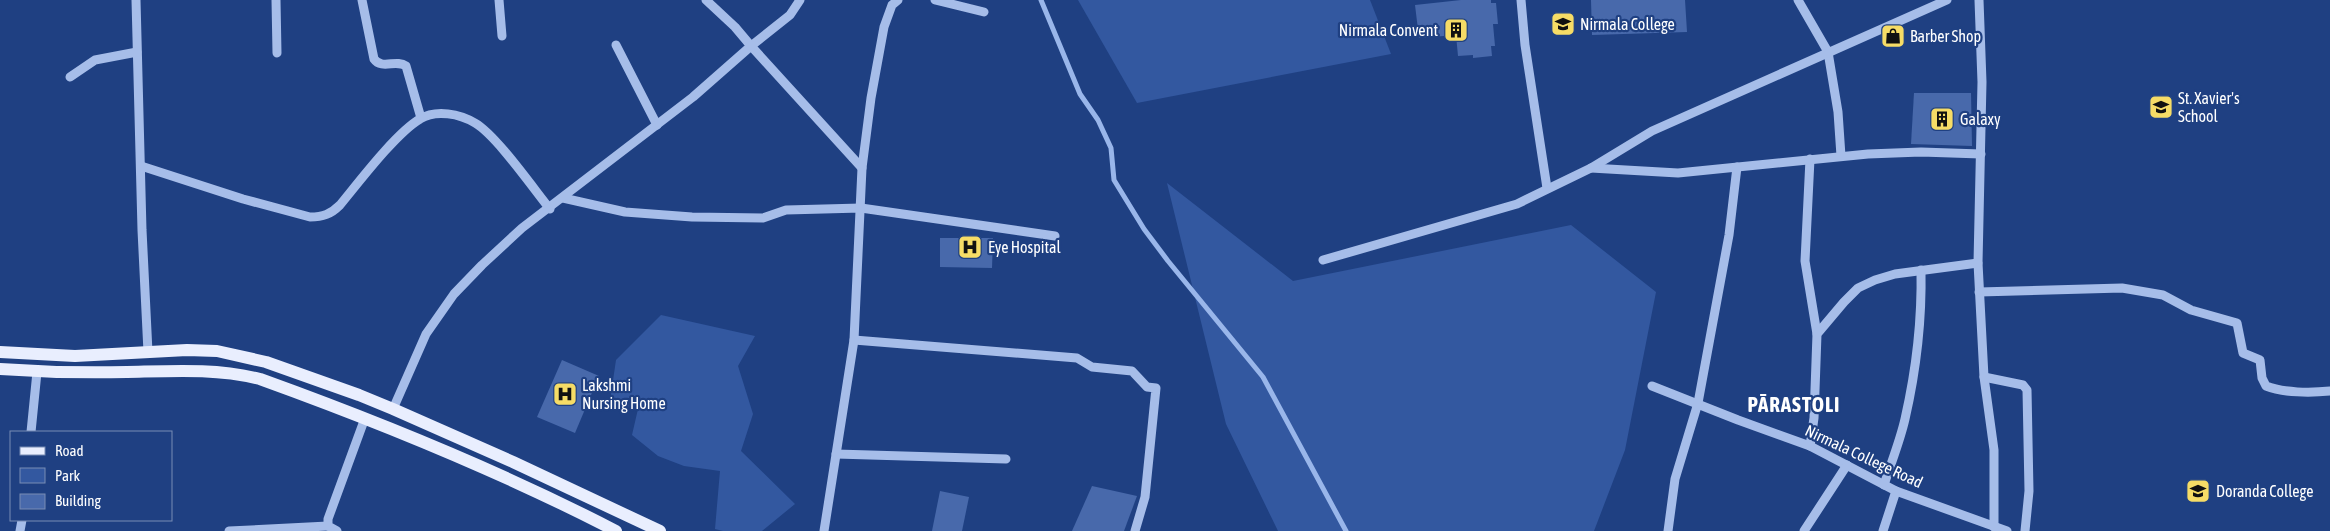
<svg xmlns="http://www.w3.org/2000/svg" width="2330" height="531" font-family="'Asap Condensed',sans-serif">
	<rect width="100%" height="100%" fill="#1f4082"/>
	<g fill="#3358a0">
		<polygon points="1078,0 1370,0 1391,54 1137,103"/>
		<polygon points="1167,183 1293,281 1571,225 1656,292 1625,450 1594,531 1278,531 1226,424"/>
		<polygon points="661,315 755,336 738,366 753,414 741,451 795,504 762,531 723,531 715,529 720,471 684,466 658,456 632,435 638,409 610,401 616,360"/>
	</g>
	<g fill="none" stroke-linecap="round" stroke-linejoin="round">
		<polyline stroke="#99b6ea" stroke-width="5" points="1041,0 1080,94 1098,120 1111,148 1114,180 1144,229 1168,261 1263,377 1346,531"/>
	</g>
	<g fill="#4869ab">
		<polygon points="1461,0 1491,0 1491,3 1496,3 1498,24 1493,24 1495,46 1491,46 1492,56 1473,58 1473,55 1458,56 1456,35 1419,38 1415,5"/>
		<polygon points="1591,0 1685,0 1687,32 1592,35"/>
		<polygon points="1914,93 1971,93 1972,146 1911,144"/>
		<polygon points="940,238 993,238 992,268 940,267"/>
		<polygon points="562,360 599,376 575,433 537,417"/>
		<polygon points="1092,486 1137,496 1124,531 1072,531"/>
		<polygon points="940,491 969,497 962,531 932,531"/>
	</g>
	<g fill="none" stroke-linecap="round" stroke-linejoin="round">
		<g stroke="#a6bde9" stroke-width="9">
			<polyline points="136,0 142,230 148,352"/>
			<polyline points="276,0 277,53"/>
			<path d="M362 0 374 59C382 70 396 59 406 66L421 118"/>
			<polyline points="499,0 502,36"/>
			<polyline points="800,0 790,15 751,46 862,168"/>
			<polyline points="935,0 984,12"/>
			<polyline points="1521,0 1525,45 1547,188"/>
			<polyline points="1798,0 1828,52 1838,112 1841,156"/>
			<polyline points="1979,0 1982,82 1978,263 1984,377 1994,450 1994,527"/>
			<polyline points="616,45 657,125"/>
			<polyline points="70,77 95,60 137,52"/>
			<polyline points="1810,159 1805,261 1817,334"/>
			<path d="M141 166 243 199 310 217C323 217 331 214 340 205 359 182 396 133 420 119 436 109 460 114 475 123 496 135 533 188 550 209"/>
			<polyline points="1591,168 1678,173 1868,154 1921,152 1981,154"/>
			<polyline points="563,198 625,212 692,217 763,218 786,210 861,208 1055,236"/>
			<polyline points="1323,260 1517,204 1591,168 1652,131 1947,0"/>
			<path d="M1979 292 2122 288 2163 295 2191 310 2237 323 2243 353 2260 360 2262 378 2266 386C2283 393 2311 393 2330 391"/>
			<polyline points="854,340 1077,358 1092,367 1132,371 1147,387 1156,388 1145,497 1135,531"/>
			<polyline points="1984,377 2023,385 2027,390 2029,491 2025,531"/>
			<polyline points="1652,386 1738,420 1810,446 1896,491 2007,531"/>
			<polyline points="393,409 426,334 454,294 482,265 522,228 693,97 751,46 735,27 706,0"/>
			<polyline points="31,432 37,372"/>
			<polyline points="1810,446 1814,418 1817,334 1844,302 1858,288 1875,280 1895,274 1978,263"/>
			<polyline points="836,454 1006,459"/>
			<path d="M1884 485C1891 463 1900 441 1905 419 1916 371 1922 319 1921 270"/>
			<polyline points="20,531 22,520"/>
			<polyline points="229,531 328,526"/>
			<polyline points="337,531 328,526 328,519 365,418"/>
			<polyline points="824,531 854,340 862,168 871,98 884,27 892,5 898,0"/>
			<polyline points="1668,531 1675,479 1698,403 1729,235 1737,167"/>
			<polyline points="1804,531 1847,465"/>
			<polyline points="1883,531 1896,491"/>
		</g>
		<g stroke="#e9eefe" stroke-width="12">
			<polyline points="0,352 75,356 187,350 217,351 266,362 359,395 393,409 513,462 660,531"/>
			<path d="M0 369C42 372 84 373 127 372 172 371 216 368 260 379 382 423 502 472 616 531"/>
		</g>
	</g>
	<defs>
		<g id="university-square" transform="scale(1.25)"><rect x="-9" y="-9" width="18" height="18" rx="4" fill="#f6dc66" stroke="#1f4082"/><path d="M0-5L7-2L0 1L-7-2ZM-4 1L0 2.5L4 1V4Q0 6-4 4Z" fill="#111"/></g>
		<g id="building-square" transform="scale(1.25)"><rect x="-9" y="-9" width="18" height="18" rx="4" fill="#f6dc66" stroke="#1f4082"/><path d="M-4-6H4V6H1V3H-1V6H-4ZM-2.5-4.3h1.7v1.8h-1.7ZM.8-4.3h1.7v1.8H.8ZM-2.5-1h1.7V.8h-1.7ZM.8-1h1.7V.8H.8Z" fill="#111"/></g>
		<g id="shop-square" transform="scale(1.25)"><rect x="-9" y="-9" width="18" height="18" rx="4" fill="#f6dc66" stroke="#1f4082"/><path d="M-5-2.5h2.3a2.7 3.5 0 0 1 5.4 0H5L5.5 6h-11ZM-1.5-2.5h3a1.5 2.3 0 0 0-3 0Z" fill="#111"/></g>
		<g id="school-square" transform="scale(1.25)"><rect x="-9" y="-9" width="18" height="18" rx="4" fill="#f6dc66" stroke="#1f4082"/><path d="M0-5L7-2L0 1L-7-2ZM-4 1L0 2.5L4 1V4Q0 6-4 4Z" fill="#111"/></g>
		<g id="hospital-square" transform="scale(1.25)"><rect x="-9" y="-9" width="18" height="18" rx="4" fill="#f6dc66" stroke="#1f4082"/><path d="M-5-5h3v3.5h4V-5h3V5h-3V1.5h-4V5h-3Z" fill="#111"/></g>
	</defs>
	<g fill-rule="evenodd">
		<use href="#university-square" x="1563" y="24"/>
		<use href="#building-square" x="1456" y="30"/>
		<use href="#shop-square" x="1893" y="36"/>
		<use href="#school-square" x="2161" y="107"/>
		<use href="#building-square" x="1942" y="119"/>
		<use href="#hospital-square" x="970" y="247"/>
		<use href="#hospital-square" x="565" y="394"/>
		<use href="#university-square" x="2198" y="491"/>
	</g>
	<g text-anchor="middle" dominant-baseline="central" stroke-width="4.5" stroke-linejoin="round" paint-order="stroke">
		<g font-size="16" fill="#fff" stroke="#1f4082" text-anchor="start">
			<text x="1580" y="24">Nirmala College</text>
			<text x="1438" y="30" text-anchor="end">Nirmala Convent</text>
			<text x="1910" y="36">Barber Shop</text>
			<text x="2178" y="98">St. Xavier's<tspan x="2178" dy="18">School</tspan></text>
			<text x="1960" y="119">Galaxy</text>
			<text x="988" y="247">Eye Hospital</text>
			<text x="582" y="385">Lakshmi<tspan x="582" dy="18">Nursing Home</tspan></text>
			<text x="2216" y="491">Doranda College</text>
		</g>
		<g font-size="16" fill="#fff" stroke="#1f4082">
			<text transform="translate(1864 456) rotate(25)">Nirmala College Road</text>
		</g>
		<g font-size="21" font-weight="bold" letter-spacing="1" fill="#fff" stroke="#1f4082">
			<text x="1794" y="404">PĀRASTOLI</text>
		</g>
	</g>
	<rect x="10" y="431" width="162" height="90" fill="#1f4082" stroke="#798cb4"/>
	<rect x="20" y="447" width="25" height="8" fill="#e9eefe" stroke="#798cb4"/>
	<text x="55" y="456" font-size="15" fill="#ffffff">Road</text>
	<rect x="20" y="468" width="25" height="15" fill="#3358a0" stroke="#798cb4"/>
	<text x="55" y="481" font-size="15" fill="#ffffff">Park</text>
	<rect x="20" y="494" width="25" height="15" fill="#4869ab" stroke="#798cb4"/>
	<text x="55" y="506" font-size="15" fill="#ffffff">Building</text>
</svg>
